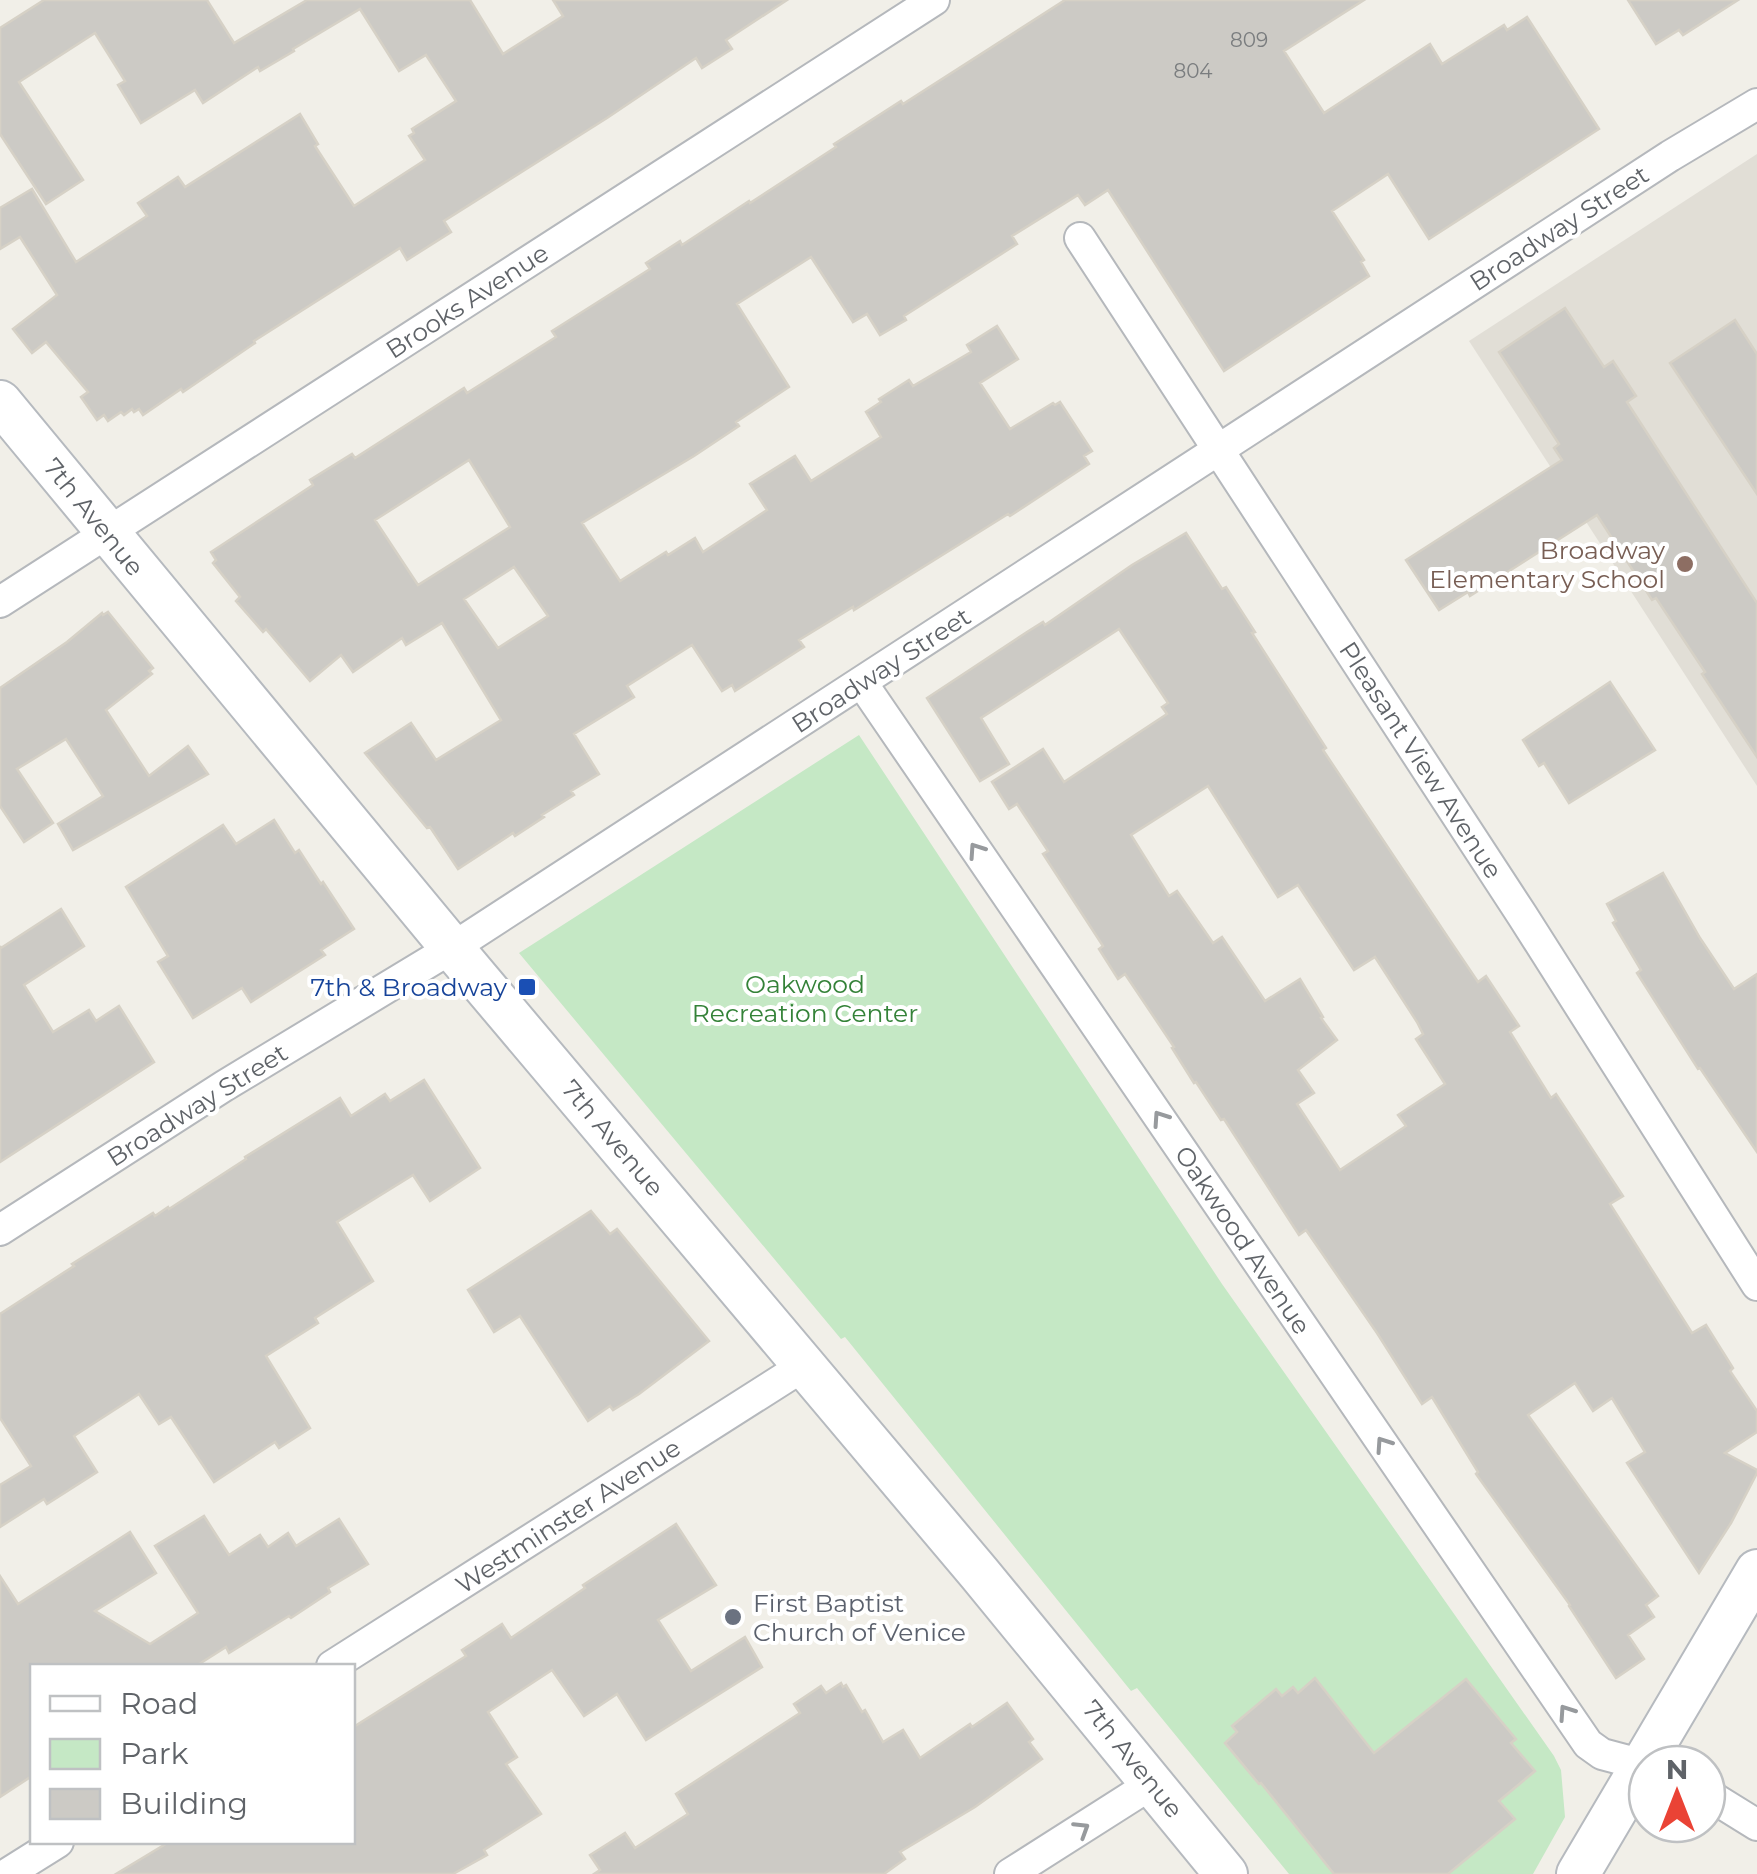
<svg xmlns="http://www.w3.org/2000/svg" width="1757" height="1874" font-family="Montserrat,sans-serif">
	<rect width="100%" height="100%" fill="#f1efe8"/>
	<polygon fill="#e1ded6" points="1757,154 1757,786 1469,341"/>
	<polygon fill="#c5e8c5" points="859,735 1222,1284 1554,1756 1561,1770 1565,1817 1533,1874 1289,1874 1137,1688 1131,1691 845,1337 841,1339 519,953"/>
	<g fill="#cccac5" stroke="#d6d1c6" stroke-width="2.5" fill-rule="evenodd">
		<polygon points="44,0 207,0 234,43 307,0 470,0 503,54 563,16 553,0 787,0 726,40 732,49 702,68 696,58 607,118 444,221 451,232 407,260 400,248 254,341 255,343 183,392 181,389 143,415 139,409 134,412 132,409 124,415 121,412 108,421 104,415 97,420 81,397 88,392 46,342 32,353 13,329 57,295 20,237 0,249 0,208 32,189 76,262 147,216 138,203 178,177 185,187 300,114 318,144 315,146 354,206 425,160 409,136 414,133 412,129 456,101 426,55 399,71 360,9 293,49 294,51 260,71 258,67 203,103 195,90 141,123 118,85 125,81 95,33 19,82 83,180 46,204 0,134 0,28"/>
		<path d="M1065 0H1364L1284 51 1324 113 1430 44 1442 64 1504 25 1507 30 1527 17 1599 129 1429 239 1388 174 1332 211 1364 260 1361 262 1369 276 1224 371 1108 190 1085 205 1078 195 1012 236 1017 244 904 316 906 320 880 335 867 314 853 322 811 257 737 304 789 387 736 422 739 426 694 456 582 523 620 581 666 552 668 555 695 538 703 552 767 510 750 484 795 456 811 481 881 437 866 412 881 402 879 399 909 380 913 386 971 352 967 345 997 326 1018 359 980 383 1010 429 1053 403 1055 405 1060 402 1092 451 1084 456 1089 464 1010 516 1008 514 854 610 853 607 799 640 804 647 735 691 732 685 722 691 692 645 627 686 634 697 574 734 599 774 571 791 574 795 542 815 544 817 515 836 513 833 458 869 430 827 427 828 365 753 411 723 436 760 501 720 442 623 406 645 402 638 353 672 341 655 310 681 266 629 263 632 236 601 240 597 213 563 216 560 211 552 313 485 310 480 352 454 355 458 464 388 467 393 556 337 552 331 650 269 646 263 680 241 682 245 749 201 750 203 836 147 834 144 901 101 903 104ZM469 460 510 527 418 585 375 520ZM514 567 548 616 498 648 464 599Z"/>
		<polygon points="1628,0 1738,0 1683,35 1679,30 1656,44"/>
		<polygon points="1565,308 1604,367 1613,361 1636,396 1627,402 1757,603 1757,757 1702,674 1705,672 1656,598 1652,600 1597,515 1470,596 1468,592 1439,610 1406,560 1562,460 1554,448 1559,444 1499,352"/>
		<polygon points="1735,320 1757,354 1757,494 1670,363"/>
		<path d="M1186 533 1222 589 1226 587 1255 632 1252 633 1326 748 1323 750 1449 939 1478 982 1486 976 1519 1026 1510 1032 1551 1098 1556 1094 1623 1196 1610 1204 1692 1333 1706 1325 1733 1368 1730 1371 1757 1411V1432L1725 1453 1757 1470V1473L1731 1523 1699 1573 1627 1463 1645 1452 1612 1398 1593 1411 1575 1383 1528 1415 1658 1596 1646 1605 1654 1617 1628 1635 1644 1659 1616 1678 1569 1606 1570 1605 1476 1474 1478 1472 1432 1397 1422 1404 1377 1333 1306 1230 1299 1235 1224 1119 1221 1120 1196 1082 1194 1083 1172 1048 1174 1047 1125 974 1118 979 1099 949 1103 946 1043 854 1048 851 1017 804 1009 809 992 782 1043 749 1064 782 1167 714 1162 707 1168 703 1119 629 981 718 1009 764 980 781 927 698 1027 632 1043 622 1045 625 1132 565ZM1208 786 1278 897 1298 885 1354 970 1375 957 1417 1022 1423 1034 1416 1039 1445 1084 1398 1115 1406 1126 1340 1170 1297 1104 1314 1093 1298 1070 1337 1040 1321 1018 1323 1017 1300 979 1265 1001 1222 937 1213 943 1177 891 1169 896 1131 835Z"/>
		<polygon points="108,612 153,668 149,671 152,674 106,710 149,776 188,746 208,774 73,850 58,824 103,796 66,739 17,769 53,823 24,842 0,806 0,688 67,642 102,613 103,615"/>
		<polygon points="1610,682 1655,750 1569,803 1544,763 1539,766 1523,740"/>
		<polygon points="274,820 295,853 299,850 321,884 323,882 354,929 321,950 325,955 251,1002 242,988 193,1018 158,962 168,956 126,887 223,825 236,844"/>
		<polygon points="1663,873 1700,938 1734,989 1757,974 1757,1152 1700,1068 1698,1069 1637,973 1641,970 1613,923 1616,921 1607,904"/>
		<polygon points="61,909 84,946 24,985 53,1032 89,1010 96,1021 119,1006 154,1062 0,1162 0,946 1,948"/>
		<polygon points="424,1080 480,1168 430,1201 413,1175 337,1222 373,1281 315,1318 318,1323 266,1356 310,1428 279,1448 275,1442 214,1482 171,1417 159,1424 139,1394 74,1436 97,1472 47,1504 44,1499 0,1527 0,1485 31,1466 0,1418 0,1314 74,1266 72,1264 153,1213 155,1216 168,1207 169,1209 246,1159 245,1157 340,1098 351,1116 385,1094 390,1101"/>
		<polygon points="591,1211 610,1234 617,1229 709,1341 639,1394 613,1410 610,1406 588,1421 520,1316 494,1332 468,1290"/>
		<polygon points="204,1516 229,1555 260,1535 268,1547 288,1533 296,1546 339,1519 368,1564 328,1588 330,1592 291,1618 289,1616 229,1653 226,1647 196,1666 32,1666 32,1776 0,1797 0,1576 18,1604 130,1532 156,1573 95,1611 150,1644 198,1613 155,1546"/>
		<polygon points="676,1524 716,1585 658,1620 691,1671 745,1637 762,1667 646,1740 617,1694 584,1716 552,1670 488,1712 517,1757 506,1764 541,1814 484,1850 487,1855 453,1874 116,1874 169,1842 352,1842 352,1728 466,1656 462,1650 502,1624 511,1638 585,1588 583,1585"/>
		<polygon points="1315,1678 1374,1753 1466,1679 1516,1739 1511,1743 1535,1771 1499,1801 1515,1819 1448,1874 1334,1874 1261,1783 1259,1784 1225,1743 1237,1732 1232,1726 1276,1689 1282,1696 1293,1687 1298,1693"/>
		<polygon points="841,1683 843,1687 846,1685 862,1712 865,1710 883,1742 903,1730 920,1758 970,1724 972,1727 1007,1703 1033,1739 1029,1742 1042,1759 975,1807 900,1852 905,1859 884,1874 594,1874 600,1870 590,1855 625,1833 635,1848 688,1814 676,1794 800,1713 794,1704 821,1686 826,1693"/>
	</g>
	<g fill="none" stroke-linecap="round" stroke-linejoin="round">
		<g stroke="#b5b8bc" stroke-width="34">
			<g id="street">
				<polyline points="1080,238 1522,915 1757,1285"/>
				<polyline points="0,602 934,0"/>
				<polyline points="862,683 1588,1744 1602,1754 1647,1766"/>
				<polyline points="0,1230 224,1086 452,948 1670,156 1757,104"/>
				<polyline points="332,1666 805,1365"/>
				<polyline points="1707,1794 1757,1825"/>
				<polyline points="7,1874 58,1842"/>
				<polyline points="1010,1874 1153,1783"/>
			</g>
		</g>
		<g stroke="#b6babf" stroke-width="46">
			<g id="secondary">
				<polyline points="0,402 452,948 979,1573 1226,1874"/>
				<polyline points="1578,1874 1757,1571"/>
			</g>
		</g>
		<use href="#street" stroke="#fff" stroke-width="30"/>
		<use href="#secondary" stroke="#fff" stroke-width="42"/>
	</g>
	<defs><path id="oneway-chevron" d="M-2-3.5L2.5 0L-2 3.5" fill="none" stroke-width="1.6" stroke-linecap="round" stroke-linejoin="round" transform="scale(2.5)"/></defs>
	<g stroke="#979a9d">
		<use href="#oneway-chevron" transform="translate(976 850) rotate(-124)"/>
		<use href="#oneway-chevron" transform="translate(1160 1118) rotate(-124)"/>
		<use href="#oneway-chevron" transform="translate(1383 1444) rotate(-124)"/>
		<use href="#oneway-chevron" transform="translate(1566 1712) rotate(-124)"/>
		<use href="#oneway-chevron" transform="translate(1082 1829) rotate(-32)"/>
	</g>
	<circle fill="#8d6e63" stroke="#fff" stroke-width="4" cx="1685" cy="564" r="10"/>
	<rect fill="#1a4fb4" stroke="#fff" stroke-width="4" x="517" y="977" width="20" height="20" rx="5"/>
	<circle fill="#6b7280" stroke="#fff" stroke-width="4" cx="733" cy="1617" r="10"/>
	<g text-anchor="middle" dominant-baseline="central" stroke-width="8" stroke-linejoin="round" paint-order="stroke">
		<g font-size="20" fill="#7a7d7f">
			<text x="1249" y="40">809</text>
			<text x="1193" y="71">804</text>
		</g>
		<g font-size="25" fill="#5f6368" stroke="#fff">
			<text transform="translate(1559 228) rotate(-33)">Broadway Street</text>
			<text transform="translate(467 301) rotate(-33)">Brooks Avenue</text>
			<text transform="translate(94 517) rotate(51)">7th Avenue</text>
			<text transform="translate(881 670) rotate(-33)">Broadway Street</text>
			<text transform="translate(1421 760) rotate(57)">Pleasant View Avenue</text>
			<text transform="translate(197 1105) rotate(-32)">Broadway Street</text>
			<text transform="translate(613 1138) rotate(50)">7th Avenue</text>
			<text transform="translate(1243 1240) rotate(56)">Oakwood Avenue</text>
			<text transform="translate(568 1516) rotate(-33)">Westminster Avenue</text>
			<text transform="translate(1133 1759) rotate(51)">7th Avenue</text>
		</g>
		<g font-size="25" fill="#785e54" stroke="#fff" text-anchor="end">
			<text x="1665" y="550">Broadway<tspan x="1665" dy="29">Elementary School</tspan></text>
		</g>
		<g font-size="25" fill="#348238" stroke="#fff">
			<text x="805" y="984">Oakwood<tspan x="805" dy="29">Recreation Center</tspan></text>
		</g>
		<g font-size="25" fill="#164399" stroke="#fff" text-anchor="end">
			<text x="507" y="987">7th &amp; Broadway</text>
		</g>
		<g font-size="25" fill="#5b616d" stroke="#fff" text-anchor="start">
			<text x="753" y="1603">First Baptist<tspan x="753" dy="29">Church of Venice</tspan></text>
		</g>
	</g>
	<rect x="30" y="1664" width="325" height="180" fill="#ffffff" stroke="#bfc1c3" stroke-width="2.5"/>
	<rect x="50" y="1696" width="50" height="15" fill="#ffffff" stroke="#bfc1c3" stroke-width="2.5"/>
	<text x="120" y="1714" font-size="30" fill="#5f6368">Road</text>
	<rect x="50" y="1739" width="50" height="30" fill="#c5e8c5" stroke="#bfc1c3" stroke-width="2.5"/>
	<text x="120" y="1764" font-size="30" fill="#5f6368">Park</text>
	<rect x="50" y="1789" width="50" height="30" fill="#cccac5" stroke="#bfc1c3" stroke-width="2.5"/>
	<text x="120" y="1814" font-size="30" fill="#5f6368">Building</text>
	<g transform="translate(1677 1794)"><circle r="48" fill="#ffffff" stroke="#bfc1c3" stroke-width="2.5"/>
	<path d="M0-8L18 38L0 25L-18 38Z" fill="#ea4335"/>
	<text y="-15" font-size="28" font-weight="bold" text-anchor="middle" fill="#5f6368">N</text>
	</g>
</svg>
